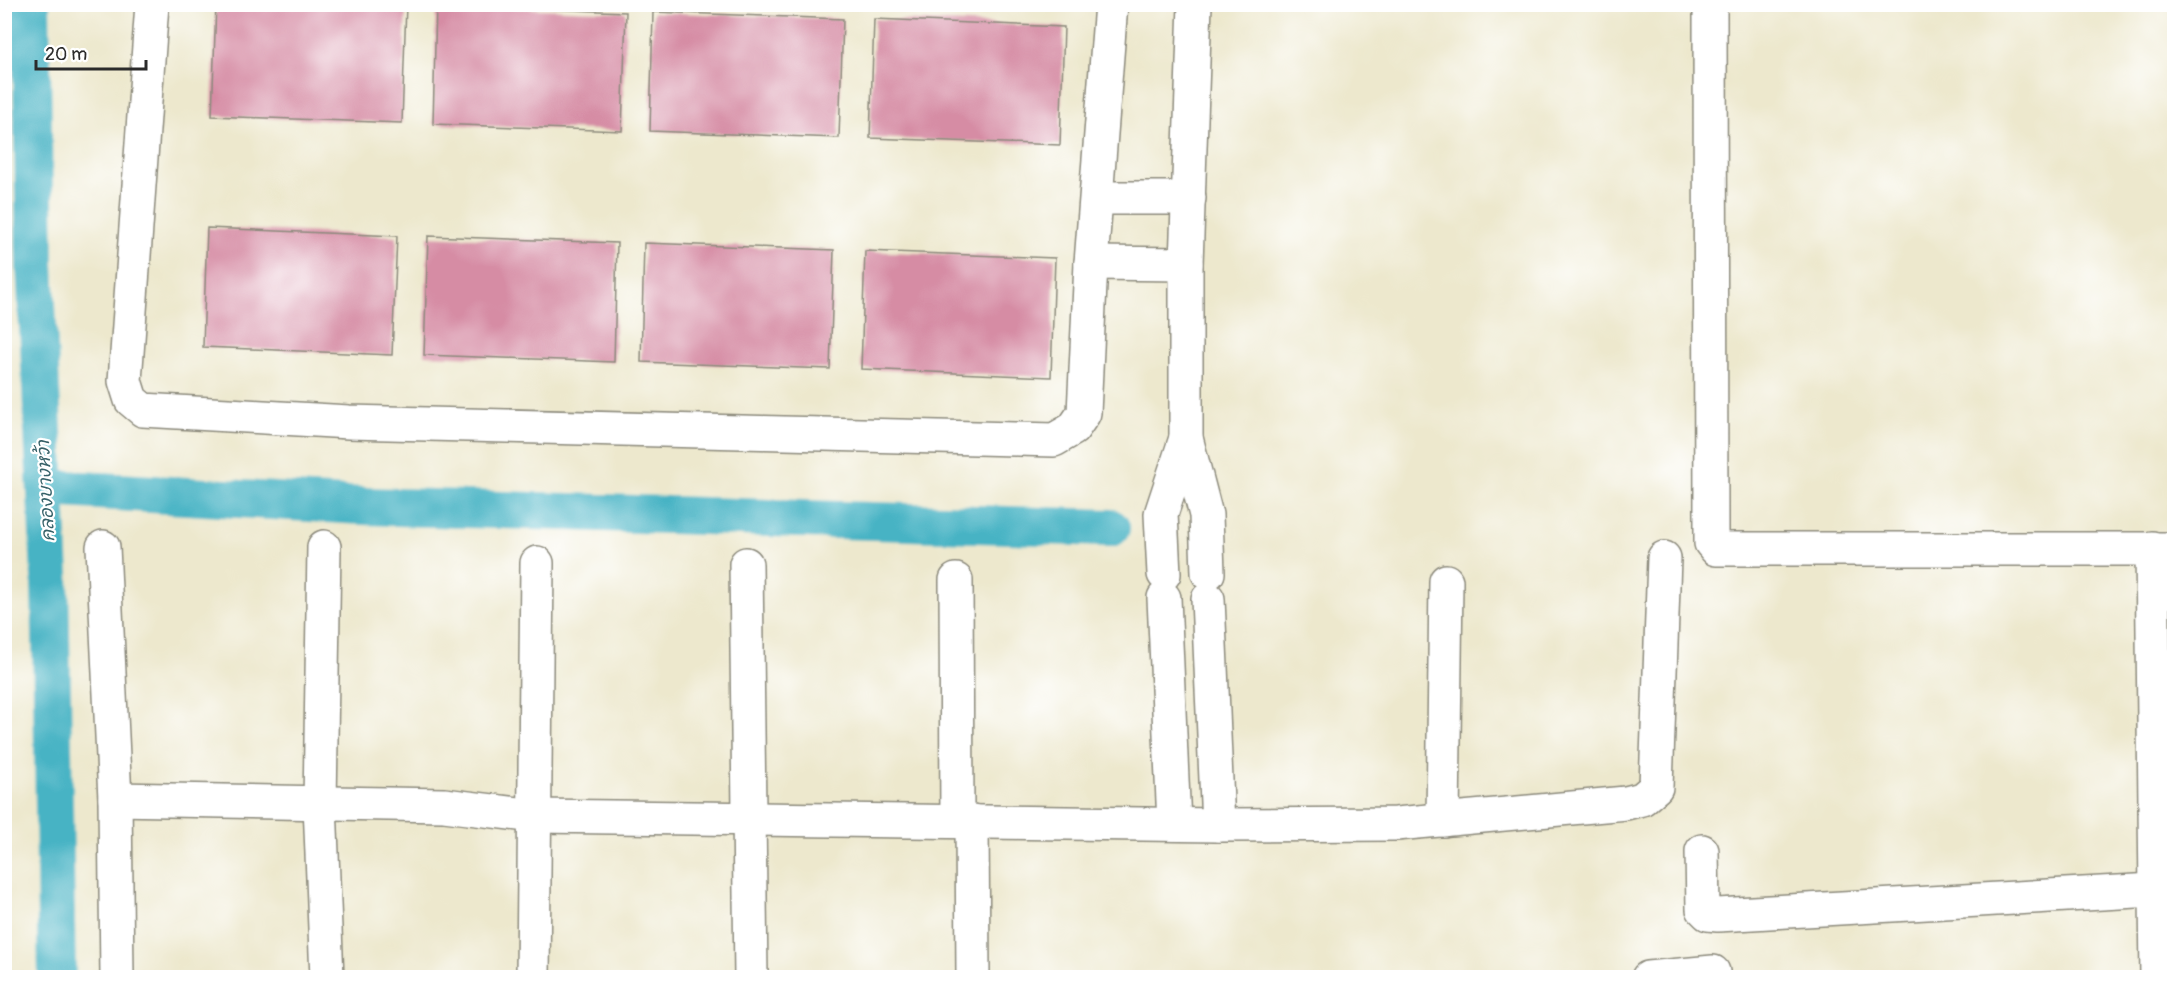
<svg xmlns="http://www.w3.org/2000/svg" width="2179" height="982" font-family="Pangolin,'Playpen Sans Thai',sans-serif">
	<rect width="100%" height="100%" fill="#fff"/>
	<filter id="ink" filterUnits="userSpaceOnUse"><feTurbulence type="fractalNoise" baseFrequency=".0167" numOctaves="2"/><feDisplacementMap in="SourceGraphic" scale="12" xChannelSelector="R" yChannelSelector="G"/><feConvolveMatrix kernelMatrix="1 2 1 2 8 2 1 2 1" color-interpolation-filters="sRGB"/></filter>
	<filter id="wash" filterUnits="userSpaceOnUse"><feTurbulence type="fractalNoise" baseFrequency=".008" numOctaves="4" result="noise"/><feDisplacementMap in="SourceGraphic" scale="24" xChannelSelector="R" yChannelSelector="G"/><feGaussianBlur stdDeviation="1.35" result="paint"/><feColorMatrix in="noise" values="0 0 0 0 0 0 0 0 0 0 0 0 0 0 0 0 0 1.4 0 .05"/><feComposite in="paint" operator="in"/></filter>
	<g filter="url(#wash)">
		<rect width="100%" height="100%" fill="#ede8cd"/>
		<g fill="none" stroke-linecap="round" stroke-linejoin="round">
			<g stroke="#47b3c4" stroke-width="38">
				<polyline points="31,4 35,264 50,576 57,978"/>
				<polyline points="46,488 363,506 1111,528"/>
			</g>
		</g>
		<g id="blocks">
			<g fill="#d68ca4">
				<polygon points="216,4 406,4 402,123 212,116"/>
				<polygon points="436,5 626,12 622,131 433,124"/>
				<polygon points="653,12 843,19 839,138 650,131"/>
				<polygon points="874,19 1064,27 1060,145 870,138"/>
				<polygon points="207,228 397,236 392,355 203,347"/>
				<polygon points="428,236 617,243 614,362 424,355"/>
				<polygon points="644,243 834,250 830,369 641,362"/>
				<polygon points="865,251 1055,258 1051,377 861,369"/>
			</g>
		</g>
	</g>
	<g filter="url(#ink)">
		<use href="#blocks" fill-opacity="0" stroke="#8c8a7c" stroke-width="1.5"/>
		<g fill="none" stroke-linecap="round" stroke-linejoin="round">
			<g stroke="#8c8a7c" stroke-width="36">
				<g id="street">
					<polyline points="152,4 125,381 131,400 143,410 349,422 1054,440 1073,429 1084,413 1091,263 1111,4"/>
					<polyline points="1195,4 1186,264 1186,438 1206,515 1208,573"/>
					<polyline points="1710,4 1711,543 1716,549 2174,549"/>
					<polyline points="1097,198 1189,198"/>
					<polyline points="1091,263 1186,264"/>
					<polyline points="103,547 115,799 117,978"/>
					<polyline points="324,547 320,804 327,978"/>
					<polyline points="2152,548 2157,978"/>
					<polyline points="746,564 751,978"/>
					<polyline points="1164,574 1161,514 1186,438"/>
					<polyline points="956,580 957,821"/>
					<polyline points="1164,598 1174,824"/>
					<polyline points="1208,599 1218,825"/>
					<polyline points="115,799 444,805 535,816 1218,825 1396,824 1626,803 1642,799 1656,787 1664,558"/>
					<polyline points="1443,820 1446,581"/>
					<polyline points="972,821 973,978"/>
					<polyline points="1702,851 1703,909 1708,914 1718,915 2154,890"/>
					<polyline points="533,978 537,563"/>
					<polyline points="1648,978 1713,972"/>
				</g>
			</g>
			<use href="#street" stroke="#fff" stroke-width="33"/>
		</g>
	</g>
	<g text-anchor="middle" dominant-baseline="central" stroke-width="4.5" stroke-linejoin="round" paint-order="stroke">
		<g font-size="18" font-style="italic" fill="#366168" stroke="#fff">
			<text transform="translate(46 491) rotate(-93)">คลองบางหว้า</text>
		</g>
	</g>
	<rect width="2179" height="982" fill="none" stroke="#fff" stroke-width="24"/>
	<path d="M36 60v9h110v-9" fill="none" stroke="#2b2b2b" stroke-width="3"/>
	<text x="45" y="60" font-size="18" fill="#2b2b2b" stroke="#ffffff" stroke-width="4.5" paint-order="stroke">20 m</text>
</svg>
